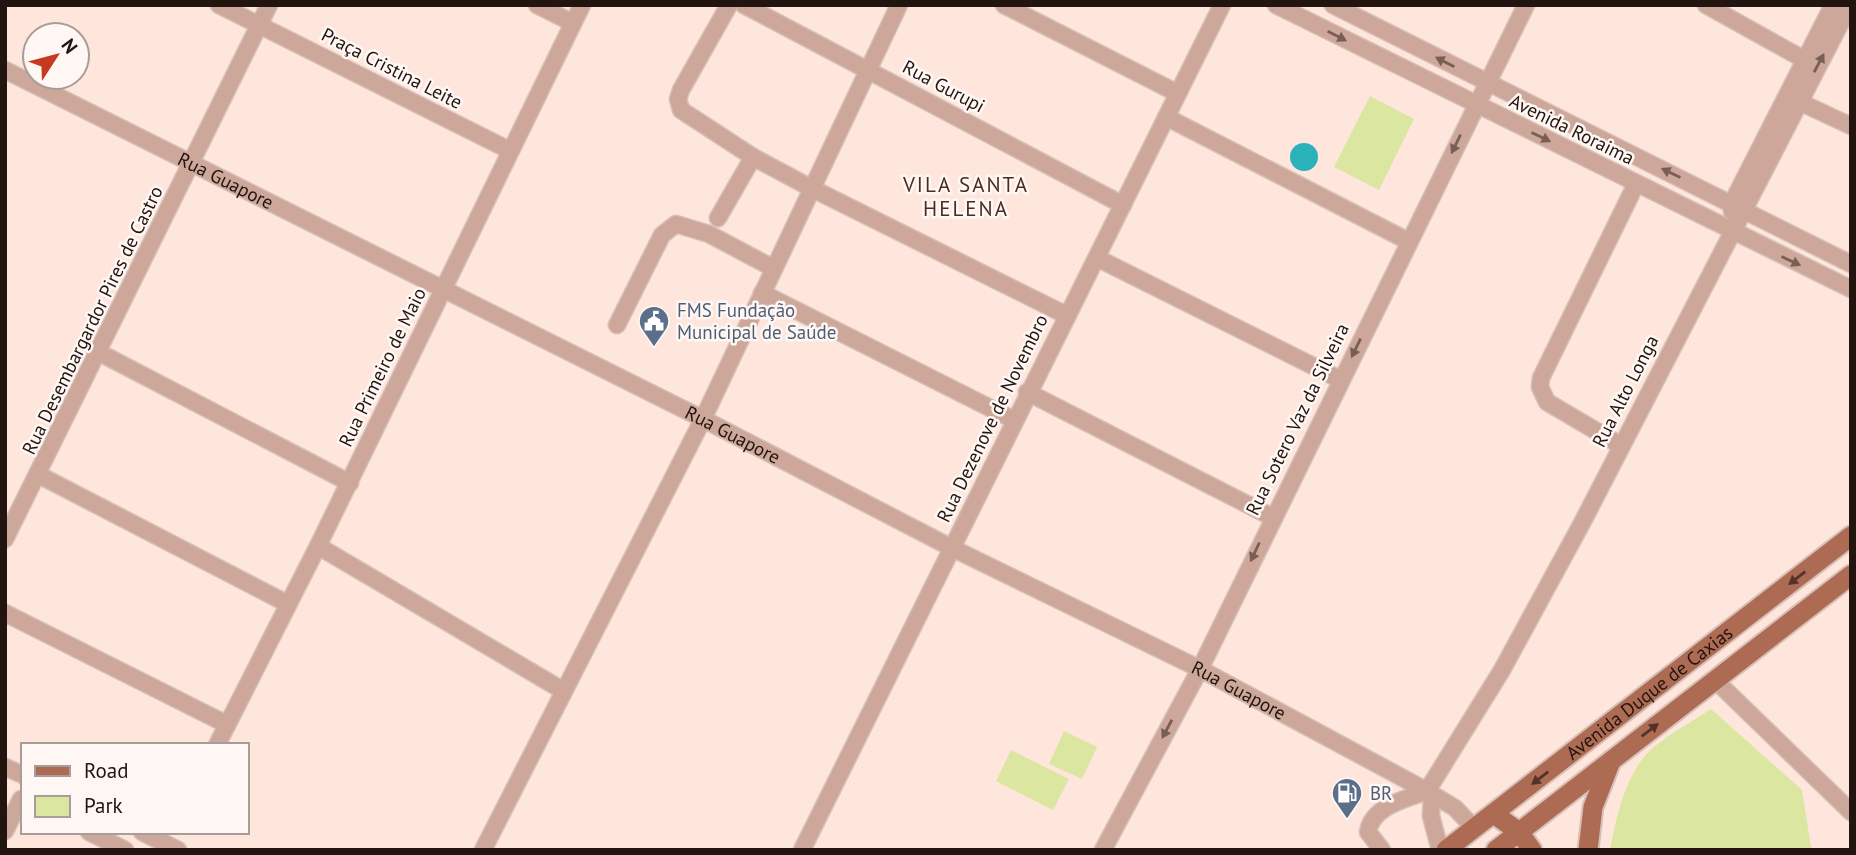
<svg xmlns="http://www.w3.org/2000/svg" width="1856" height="855" font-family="'PT Sans',sans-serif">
	<rect width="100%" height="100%" fill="#fee6dd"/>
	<g fill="#dbe6a0">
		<polygon points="1370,96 1414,119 1379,190 1334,167"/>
		<path d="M1711 709 1802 790 1811 847 1814 850H1610C1616 819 1624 782 1644 757 1658 740 1692 722 1711 709Z"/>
		<polygon points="1064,731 1097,747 1082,779 1049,764"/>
		<polygon points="1011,750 1069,779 1053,810 996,781"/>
	</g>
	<circle fill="#2bb2b9" cx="1304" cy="157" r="14"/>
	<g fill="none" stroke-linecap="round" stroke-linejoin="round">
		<g stroke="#d6c0b8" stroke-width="19">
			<g id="minor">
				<polyline points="219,5 509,150"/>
				<polyline points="537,5 573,23"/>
				<polyline points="729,5 681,90 678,99 681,110 753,157 811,188 1066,315"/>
				<polyline points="744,5 1123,205"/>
				<polyline points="1004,5 1177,93"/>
				<polyline points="1276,5 1851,289"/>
				<polyline points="1333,5 1851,264"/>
				<polyline points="1706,5 1805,60"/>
				<path id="s1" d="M5 70 703 419 952 548 1200 669 1427 791 1455 808 1474 828"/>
				<polyline points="1789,97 1851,126"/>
				<polyline points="1166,117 1408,241"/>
				<polyline points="1732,212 1732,203 1833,5"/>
				<polyline points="718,218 753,157"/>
				<polyline points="1097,258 1341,380"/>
				<polyline points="762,293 1014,420"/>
				<polyline points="617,325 662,235 676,224 709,234 773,268"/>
				<polyline points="100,353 350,483"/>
				<polyline points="1027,392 1272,517"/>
				<polyline points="1620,445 1547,402 1540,387 1541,378 1636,184"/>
				<polyline points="39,475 288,604"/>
				<polyline points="5,539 269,5"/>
				<polyline points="318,546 562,690"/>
				<polyline points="5,613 226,724"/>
				<polyline points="1715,680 1851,812"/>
				<polyline points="217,745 318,546 582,5"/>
				<polyline points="5,767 23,775"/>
				<polyline points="1427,791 1502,670 1582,523 1850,5"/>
				<polyline points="1432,794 1431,816 1440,850"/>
				<polyline points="5,831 21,799"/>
				<polyline points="89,832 125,850"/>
				<polyline points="142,832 178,850"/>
				<polyline points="483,850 703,419 899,5"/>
				<polyline points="802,850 1222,5"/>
				<polyline points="1103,850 1200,669 1526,5"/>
				<path d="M1382 850 1368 832C1372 806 1406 799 1427 791"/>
			</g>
		</g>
		<g stroke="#d6c0b8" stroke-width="23">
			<g id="major">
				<polyline points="1494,814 1519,832 1532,850"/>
				<path id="s2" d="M1446 850 1851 536"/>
				<polyline points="1496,850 1851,575"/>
				<polyline points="1588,850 1593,807 1611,761"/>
			</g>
		</g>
		<use href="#minor" stroke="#cda799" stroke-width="16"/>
		<use href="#major" stroke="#ae6b53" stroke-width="19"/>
	</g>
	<defs><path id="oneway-solid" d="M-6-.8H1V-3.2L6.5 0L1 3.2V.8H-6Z" transform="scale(1.75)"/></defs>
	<g fill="#785e54">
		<use href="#oneway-solid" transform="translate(1337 36) rotate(27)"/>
		<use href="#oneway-solid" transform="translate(1445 62) rotate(-153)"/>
		<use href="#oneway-solid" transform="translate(1819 63) rotate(-62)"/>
		<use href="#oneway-solid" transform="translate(1541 137) rotate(26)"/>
		<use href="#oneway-solid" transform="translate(1456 144) rotate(116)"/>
		<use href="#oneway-solid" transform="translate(1671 173) rotate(-154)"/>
		<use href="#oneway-solid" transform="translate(1791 261) rotate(25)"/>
		<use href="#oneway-solid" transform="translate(1356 348) rotate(116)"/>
		<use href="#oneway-solid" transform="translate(1255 552) rotate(115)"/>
		<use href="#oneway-solid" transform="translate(1167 729) rotate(118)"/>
	</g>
	<g fill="#533327">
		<use href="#oneway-solid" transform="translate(1797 578) rotate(142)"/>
		<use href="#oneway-solid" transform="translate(1650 730) rotate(-38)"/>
		<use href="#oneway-solid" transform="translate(1540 778) rotate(142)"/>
	</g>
	<defs>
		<g id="civic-pin" transform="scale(1.575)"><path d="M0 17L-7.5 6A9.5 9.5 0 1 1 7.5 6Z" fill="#5c6f8a" stroke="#fff7f4"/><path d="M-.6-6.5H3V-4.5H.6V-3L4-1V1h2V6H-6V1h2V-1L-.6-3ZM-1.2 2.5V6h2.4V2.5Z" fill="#fff"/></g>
		<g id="fuel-pin" transform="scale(1.575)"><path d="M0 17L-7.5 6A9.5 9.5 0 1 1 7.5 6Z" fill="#5c6f8a" stroke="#fff7f4"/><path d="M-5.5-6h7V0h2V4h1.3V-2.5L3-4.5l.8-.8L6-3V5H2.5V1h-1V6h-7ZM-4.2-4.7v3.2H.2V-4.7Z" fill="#fff"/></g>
	</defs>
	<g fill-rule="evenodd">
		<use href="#civic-pin" x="654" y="321"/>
		<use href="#fuel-pin" x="1347" y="793"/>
	</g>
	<g text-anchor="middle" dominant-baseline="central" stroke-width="5" stroke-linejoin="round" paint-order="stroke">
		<g font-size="19" fill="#221510" stroke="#fff7f4">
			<text transform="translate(392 68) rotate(27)">Praça Cristina Leite</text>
			<text transform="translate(944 86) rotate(28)">Rua Gurupi</text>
			<text transform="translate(1572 129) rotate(26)">Avenida Roraima</text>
			<text stroke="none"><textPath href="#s1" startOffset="247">Rua Guapore</textPath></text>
			<text transform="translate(92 320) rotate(-64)">Rua Desembargardor Pires de Castro</text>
			<text transform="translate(382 367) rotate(-64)">Rua Primeiro de Maio</text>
			<text transform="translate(1625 391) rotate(-63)">Rua Alto Longa</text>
			<text transform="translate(992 418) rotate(-64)">Rua Dezenove de Novembro</text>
			<text transform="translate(1297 419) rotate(-64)">Rua Sotero Vaz da Silveira</text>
			<text stroke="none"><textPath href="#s1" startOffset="814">Rua Guapore</textPath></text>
			<text stroke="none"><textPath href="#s1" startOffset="1381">Rua Guapore</textPath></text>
			<text stroke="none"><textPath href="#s2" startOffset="257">Avenida Duque de Caxias</textPath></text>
		</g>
		<g font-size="19" fill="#4e5e75" stroke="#fff7f4" text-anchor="start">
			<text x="677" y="310">FMS Fundação<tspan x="677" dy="22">Municipal de Saúde</tspan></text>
			<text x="1370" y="793">BR</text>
		</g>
		<g font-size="21" letter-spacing="2" fill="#4a2d22" stroke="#fff7f4">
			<text x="966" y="184">VILA SANTA<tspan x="966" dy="24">HELENA</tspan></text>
		</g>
	</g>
	<rect width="1856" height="855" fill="none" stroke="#221510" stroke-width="14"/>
	<rect x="21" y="743" width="228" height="91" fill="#fff7f4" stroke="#a79d99" stroke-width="2"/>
	<rect x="35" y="766" width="35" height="10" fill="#ae6b53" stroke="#a79d99" stroke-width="2"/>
	<text x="84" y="778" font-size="21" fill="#221510">Road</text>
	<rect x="35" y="796" width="35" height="21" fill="#dbe6a0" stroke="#a79d99" stroke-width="2"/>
	<text x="84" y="813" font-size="21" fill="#221510">Park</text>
	<g transform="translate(56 56) rotate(54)"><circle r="33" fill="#fff7f4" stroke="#a79d99" stroke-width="2"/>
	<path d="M0-5L12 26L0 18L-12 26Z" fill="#c63a22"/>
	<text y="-10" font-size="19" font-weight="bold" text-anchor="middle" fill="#221510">N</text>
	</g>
</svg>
